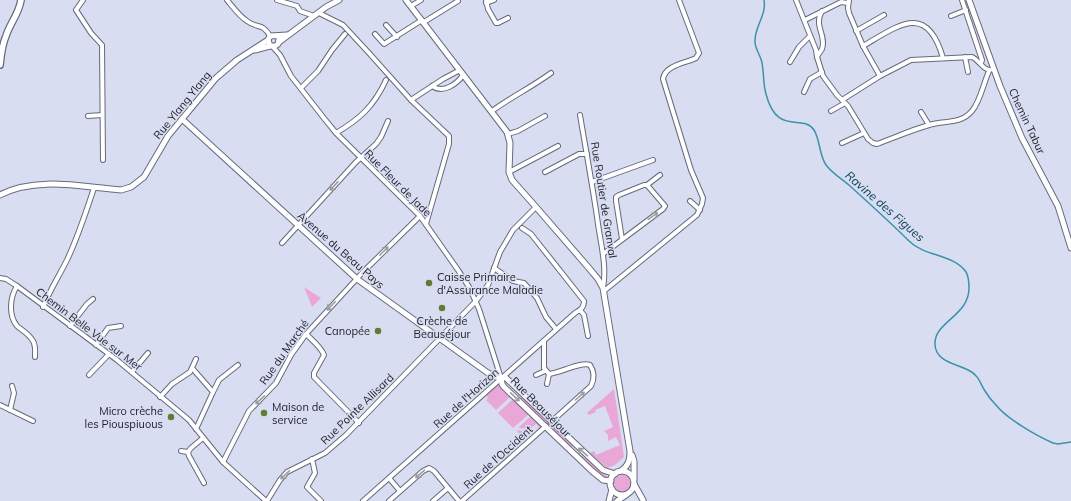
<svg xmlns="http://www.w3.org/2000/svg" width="1071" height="501" font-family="Mulish,sans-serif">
	<rect width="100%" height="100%" fill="#d9ddf2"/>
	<g fill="#e9a7d7">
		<polygon points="304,287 321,298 312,307"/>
		<polygon points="499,384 510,397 496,410 486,400 488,398 486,395"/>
		<polygon points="614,389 624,457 615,465 607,468 590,453 594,451 596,455 620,445 616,437 608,441 608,435 604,431 613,427 605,406 595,410 596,412 589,415 587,413"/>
		<polygon points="521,396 573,445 572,447 570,448 520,399"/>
		<polygon points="512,400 515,400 528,413 528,415 513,428 498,413"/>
		<polygon points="531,416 541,425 541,428 536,433 536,431 539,427 536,424 530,429 518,428"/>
		<polygon points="516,430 531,432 532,433 524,439"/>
		<polygon points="582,455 607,476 607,478 605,478 599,475 582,458 581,456"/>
		<circle cx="623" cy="483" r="9"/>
	</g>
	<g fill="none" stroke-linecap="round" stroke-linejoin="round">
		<path stroke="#3b93aa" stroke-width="1.5" d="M764 0C767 15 754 27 755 42 755 49 761 56 762 63 764 73 763 84 766 94 777 137 803 113 814 130 820 139 819 155 826 165 833 174 842 179 850 186 870 204 890 222 909 241 925 257 954 254 966 272 969 277 969 283 969 288 969 316 934 322 935 344 935 362 958 364 970 371 979 376 980 383 985 391 988 396 992 401 996 405 1007 419 1037 436 1053 443L1058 444 1071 442"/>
		<g stroke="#666a7c" stroke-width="6">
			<g id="minor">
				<polyline points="83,0 76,10 91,33 102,45 103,160"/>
				<path d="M227 0C233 7 239 16 247 21 257 29 262 22 270 36"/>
				<polyline points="277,0 297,6 300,11 314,16"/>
				<polyline points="486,0 488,9 496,23 498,23 508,18"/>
				<path d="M796 0 816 50 817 57 823 76 837 95 848 106 868 139 873 143 877 144C894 138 911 130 929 125 944 120 960 125 972 111 980 102 984 82 989 71"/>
				<polyline points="849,0 848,8 849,13 863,46 880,76"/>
				<polyline points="962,0 982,60 981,63"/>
				<polyline points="486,3 494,0"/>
				<polyline points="411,6 421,0"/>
				<polyline points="319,13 343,25 369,53 411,100 449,136 449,144 426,224"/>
				<polyline points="951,16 966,10"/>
				<polyline points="805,20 841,2 848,3"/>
				<polyline points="424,22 458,1"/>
				<polyline points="386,25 397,37"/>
				<polyline points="856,31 884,15"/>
				<polyline points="375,34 384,44 422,20"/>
				<polyline points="272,46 280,55 291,76 323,117 336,133 420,216 458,270 469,287 479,309 501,378"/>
				<path d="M863 46C899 25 927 2 943 58"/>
				<path d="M817 57C818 54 821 51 822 49 827 35 813 26 822 11"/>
				<polyline points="965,57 968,72"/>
				<polyline points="790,62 799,47 810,36"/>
				<path d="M432 86C443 94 457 84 463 75"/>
				<polyline points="301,88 318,71 332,50 345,34"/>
				<polyline points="804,92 810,79 822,72"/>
				<polyline points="411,100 443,79 460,70"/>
				<path d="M842 100 880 76 911 60 972 57C979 60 983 70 990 70"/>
				<path d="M492 111C511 97 532 87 551 73"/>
				<polyline points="831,111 845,103"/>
				<polyline points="921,112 929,125"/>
				<path d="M580 115C586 151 593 188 598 224 601 245 607 267 603 288"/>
				<polyline points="88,116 102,115"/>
				<path d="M336 133C360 119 374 106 386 80"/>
				<polyline points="508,134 518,131 545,116"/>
				<polyline points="842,143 864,133"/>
				<polyline points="509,172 558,146"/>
				<polyline points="545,172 579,154 587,154"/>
				<polyline points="592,182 653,160"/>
				<polyline points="690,201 700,210"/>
				<polyline points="622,239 616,201 616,197 619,195 644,185 647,185 660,175"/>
				<polyline points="282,243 356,162 376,144 381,137 388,121"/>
				<polyline points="603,254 663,209 665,206 647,185"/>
				<polyline points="494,268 513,281 524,283 537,298 546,317 556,329"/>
				<polyline points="0,278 6,279 17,286 117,360 189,420 223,462 266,501"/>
				<path d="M17 286C10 297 8 315 17 326 23 331 29 334 33 341 36 346 35 352 35 357"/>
				<path d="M604 291 697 215 702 204 703 198 691 170 663 79C665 65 686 63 696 58L699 53 679 0"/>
				<path d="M43 307C50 290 59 276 67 260 78 237 86 212 94 188"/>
				<polyline points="580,310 584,315 588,336"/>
				<polyline points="70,326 87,304 93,299"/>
				<path d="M306 334C312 340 321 347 324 355L314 373V377L359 423"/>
				<path d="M544 341V368L549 374C560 373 582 361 590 365 594 371 595 378 591 386L551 422"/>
				<polyline points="96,345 108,328 121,326"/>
				<polyline points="192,368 213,392 196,429"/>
				<polyline points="132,372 148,353"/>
				<polyline points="89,375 109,354"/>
				<polyline points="536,375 545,371"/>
				<polyline points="547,384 549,374"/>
				<polyline points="213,392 219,380 238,365"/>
				<polyline points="160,397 172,384 190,372 196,359"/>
				<polyline points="0,405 33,421"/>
				<polyline points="10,410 14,393 12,386"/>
				<polyline points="203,438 191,448 188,452 189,456 204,483"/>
				<polyline points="181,451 188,452"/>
				<polyline points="312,459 315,473 307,487 321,501"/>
				<polyline points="223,462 249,411 276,383 291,355 306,334 363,272 420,216"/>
				<polyline points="389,478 400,491"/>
				<polyline points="267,501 280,480 287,472 325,453 346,435 476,301 488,285 500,252 513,230 536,207"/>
				<path d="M363 501 575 313C580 310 584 308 584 301L531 234 522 228"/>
				<polyline points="389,501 423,471 429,468 434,471 459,501"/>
				<polyline points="433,501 448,488"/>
				<polyline points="462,501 546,426"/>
			</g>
		</g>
		<g stroke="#666a7c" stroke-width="7">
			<g id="tertiary">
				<path d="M406 0 507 132 510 143 509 172 512 180 536 207 588 267 598 279 603 288 630 451C630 460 629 465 621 471"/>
				<polyline points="969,0 1000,86 1022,138 1058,206 1071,248"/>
				<polyline points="268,40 270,46 275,46 278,44 279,39"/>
				<polyline points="279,42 326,7 339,0"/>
				<polyline points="255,50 270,46"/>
				<polyline points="182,119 357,279 488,373 496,377 506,378 603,470 615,474"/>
				<path d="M0 195C36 176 82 187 121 190L131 187 144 177 168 136 216 78 237 60 268 40 270 36 287 35"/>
				<polyline points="501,378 502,384 504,387 592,471 603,480 611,481"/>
				<polyline points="632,455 634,461 634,479"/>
				<circle cx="622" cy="483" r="12"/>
				<polyline points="634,484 643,500"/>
				<polyline points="609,501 612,489"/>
				<polyline points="617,501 626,495"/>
			</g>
		</g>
		<g stroke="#666a7c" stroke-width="8">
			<path id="secondary" d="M0 65C1 55 2 45 6 36 10 23 19 14 21 0"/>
		</g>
		<use href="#minor" stroke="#fff" stroke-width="4"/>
		<use href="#tertiary" stroke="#fff" stroke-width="5"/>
		<use href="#secondary" stroke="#fff" stroke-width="5.5"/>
	</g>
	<defs><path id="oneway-shaft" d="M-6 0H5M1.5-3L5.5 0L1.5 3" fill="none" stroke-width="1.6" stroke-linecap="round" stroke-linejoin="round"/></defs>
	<g stroke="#9c9ca0">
		<use href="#oneway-shaft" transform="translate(334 186) rotate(133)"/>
		<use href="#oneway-shaft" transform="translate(653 216) rotate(-36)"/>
		<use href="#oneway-shaft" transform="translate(384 251) rotate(-45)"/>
		<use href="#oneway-shaft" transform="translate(331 306) rotate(134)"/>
		<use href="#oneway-shaft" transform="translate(580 396) rotate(-42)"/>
		<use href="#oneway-shaft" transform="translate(515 397) rotate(43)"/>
		<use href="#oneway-shaft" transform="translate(260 400) rotate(137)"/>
		<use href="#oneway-shaft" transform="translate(583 452) rotate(-139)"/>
		<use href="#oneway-shaft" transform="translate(420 474) rotate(139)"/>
		<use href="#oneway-shaft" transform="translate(285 475) rotate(137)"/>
	</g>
	<g fill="#5e7c32" stroke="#d9ddf2" stroke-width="1.5">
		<circle cx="429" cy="283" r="4"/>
		<circle cx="442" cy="308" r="4"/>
		<circle cx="378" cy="331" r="4"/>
		<circle cx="264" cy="413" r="4"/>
		<circle cx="171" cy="417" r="4"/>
	</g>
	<g text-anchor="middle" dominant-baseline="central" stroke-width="3" stroke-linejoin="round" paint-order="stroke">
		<g font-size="11" fill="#22232b" stroke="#d9ddf2">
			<text transform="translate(182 105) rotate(-51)">Rue Ylang Ylang</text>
			<text transform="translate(1027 121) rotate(65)">Chemin Tabur</text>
			<text transform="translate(398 183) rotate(45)">Rue Fleur de Jade</text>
			<text transform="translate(604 200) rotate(81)">Rue Routier de Granval</text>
			<text transform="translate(341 250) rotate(41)">Avenue du Beau Pays</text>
			<text transform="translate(89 329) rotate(37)">Chemin Belle Vue sur Mer</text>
			<text transform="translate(284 352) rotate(-55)">Rue du Marché</text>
			<text transform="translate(466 398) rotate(-42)">Rue de l'Horizon</text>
			<text transform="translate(541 407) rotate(45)">Rue Beauséjour</text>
			<text transform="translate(357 409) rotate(-44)">Rue Pointe Allisard</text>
			<text transform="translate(498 457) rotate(-42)">Rue de l'Occident</text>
		</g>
		<g font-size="11" fill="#22232b" stroke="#d9ddf2" text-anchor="start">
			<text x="437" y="277">Caisse Primaire<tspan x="437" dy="13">d'Assurance Maladie</tspan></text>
			<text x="442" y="321" text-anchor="middle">Crèche de<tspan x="442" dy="13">Beauséjour</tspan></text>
			<text x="370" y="331" text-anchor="end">Canopée</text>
			<text x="272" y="407">Maison de<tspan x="272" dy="13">service</tspan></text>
			<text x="163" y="411" text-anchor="end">Micro crèche<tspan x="163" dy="13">les Piouspiuous</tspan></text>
		</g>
		<g font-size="12" font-style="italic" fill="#06404c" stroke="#d9ddf2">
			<text transform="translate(885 206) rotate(41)">Ravine des Figues</text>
		</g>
	</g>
</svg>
